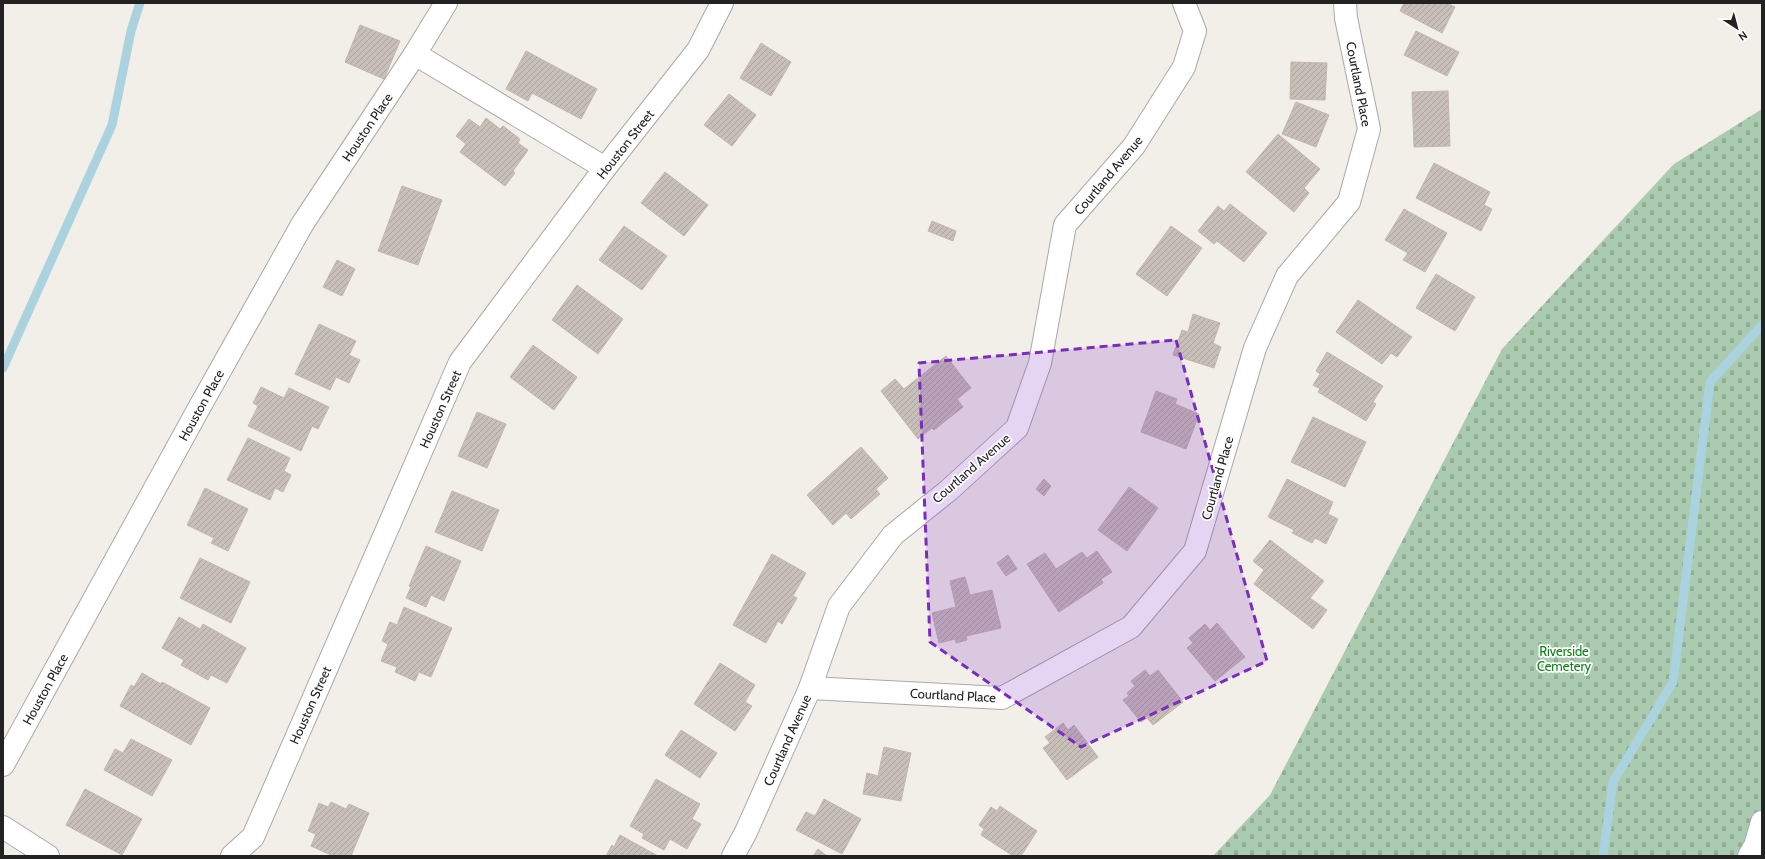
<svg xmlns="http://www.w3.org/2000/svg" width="1765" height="859" font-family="Cabin,sans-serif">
	<defs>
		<pattern id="cemetery-stones" width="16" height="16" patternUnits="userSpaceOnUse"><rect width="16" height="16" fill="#aacbaf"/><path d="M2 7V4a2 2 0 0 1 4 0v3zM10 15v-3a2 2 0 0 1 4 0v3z" fill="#92ae96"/></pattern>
		<pattern id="building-hatch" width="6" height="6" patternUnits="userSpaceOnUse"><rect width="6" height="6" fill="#c7bfb8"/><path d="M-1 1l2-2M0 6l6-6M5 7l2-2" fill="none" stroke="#aba49e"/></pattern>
	</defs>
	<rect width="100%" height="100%" fill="#f2efe9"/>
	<polygon fill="url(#cemetery-stones)" points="1762,109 1762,856 1213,856 1270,795 1502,349 1674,164"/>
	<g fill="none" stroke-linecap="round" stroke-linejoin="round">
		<g stroke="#aad3df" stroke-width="9">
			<polyline points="3,368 112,125 131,31 140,3"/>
			<polyline points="1603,856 1613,782 1673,682 1710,382 1762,325"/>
		</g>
	</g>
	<g fill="url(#building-hatch)" stroke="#c4b6ab">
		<polygon points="1404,3 1447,3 1455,7 1442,33 1400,11"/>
		<polygon points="360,25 400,41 384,79 345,62"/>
		<polygon points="1416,31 1459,52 1447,76 1404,55"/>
		<polygon points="761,43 791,62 771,96 740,78"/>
		<polygon points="526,51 597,89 581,119 532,93 528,101 506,89"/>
		<polygon points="1291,62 1327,63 1325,100 1290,99"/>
		<polygon points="1448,91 1450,146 1414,147 1412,92"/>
		<polygon points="729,94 756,115 732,146 704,125"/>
		<polygon points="1296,102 1329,115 1316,147 1282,134"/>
		<polygon points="486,118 500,129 503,126 520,139 518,143 528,150 513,171 515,173 505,186 460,152 466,144 456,136 469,119 480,127"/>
		<polygon points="1278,134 1320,169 1304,188 1309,193 1294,212 1246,172"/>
		<polygon points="1434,163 1490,192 1484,205 1492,209 1481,231 1416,198"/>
		<polygon points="665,172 708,205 684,236 641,203"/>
		<polygon points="402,186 442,200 418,265 378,251"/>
		<polygon points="1230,204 1267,233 1244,262 1217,241 1214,244 1198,231 1218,206 1224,211"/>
		<polygon points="1404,209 1447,233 1425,272 1403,260 1408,253 1385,240"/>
		<polygon points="932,221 956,231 953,241 928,231"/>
		<polygon points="624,226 667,256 642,290 599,260"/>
		<polygon points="1171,226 1202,248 1167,296 1136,274"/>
		<polygon points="337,260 355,269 342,296 323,287"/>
		<polygon points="1436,274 1475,297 1455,331 1416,308"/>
		<polygon points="577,285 623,319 598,354 552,320"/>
		<polygon points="1358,300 1412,337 1397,357 1391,353 1382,364 1336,332"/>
		<polygon points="1193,314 1220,323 1213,343 1221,347 1214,368 1173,355 1182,330 1188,332"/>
		<polygon points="319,324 356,341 349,355 360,360 349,383 336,377 330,390 295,374"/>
		<polygon points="533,345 577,377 554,410 510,377"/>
		<polygon points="1327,352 1383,386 1373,402 1376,404 1366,421 1318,392 1320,389 1313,385 1320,374 1316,371"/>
		<polygon points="946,356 971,388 957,399 963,407 934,430 932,428 918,439 881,391 895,379 904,389"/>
		<polygon points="261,387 284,398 289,388 329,407 318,429 312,426 301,451 248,426 258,406 253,403"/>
		<polygon points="1156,391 1177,399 1175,404 1199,414 1186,449 1141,432"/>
		<polygon points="477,412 506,424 487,468 458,456"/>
		<polygon points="1313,417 1366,442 1345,487 1291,462"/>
		<polygon points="248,438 290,458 284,471 291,475 283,492 275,488 270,500 227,480"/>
		<polygon points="861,447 888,478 876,489 880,494 851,519 846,513 833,525 807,495"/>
		<polygon points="1044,479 1051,486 1044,496 1036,489"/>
		<polygon points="1287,479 1333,502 1328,514 1338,519 1326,544 1315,538 1312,543 1292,533 1294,530 1268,517"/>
		<polygon points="1129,487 1158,508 1127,551 1098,530"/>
		<polygon points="205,488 248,509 228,551 211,543 214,538 187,525"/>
		<polygon points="452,491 499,510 482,551 435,532"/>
		<polygon points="1270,540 1324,581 1310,598 1327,610 1313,629 1254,584 1264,570 1253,561"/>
		<polygon points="426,546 461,561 444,601 431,595 426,607 406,598 411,587 409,586"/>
		<polygon points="1097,551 1112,572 1101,579 1103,583 1059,612 1027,564 1045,553 1056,569 1082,552 1087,558"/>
		<polygon points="772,554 806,573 793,596 797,598 782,624 778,621 766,643 733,625"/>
		<polygon points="1008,555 1017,569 1006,576 997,563"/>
		<polygon points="200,558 250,582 231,623 180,598"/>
		<polygon points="965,577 970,595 992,590 1001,628 966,636 967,640 956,643 955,639 939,643 932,613 956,607 950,581"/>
		<polygon points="404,607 452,628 431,677 419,672 415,681 395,672 397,667 381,661 388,644 382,641 390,622 397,625"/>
		<polygon points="179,617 200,629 203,624 246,648 227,683 211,675 208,680 181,665 184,660 162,648"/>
		<polygon points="1217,623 1245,657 1215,681 1187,648 1193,643 1189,638 1205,624 1210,630"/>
		<polygon points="720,663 755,685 745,702 752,706 735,731 694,704"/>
		<polygon points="1145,670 1150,676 1158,670 1183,702 1153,725 1147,718 1141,722 1123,700 1129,696 1127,693 1135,686 1131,681"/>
		<polygon points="142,673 161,684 162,682 210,708 191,745 120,706 131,685 134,687"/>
		<polygon points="1063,723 1068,730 1074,725 1098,757 1067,780 1043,748 1050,743 1045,737"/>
		<polygon points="681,730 717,753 700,778 665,755"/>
		<polygon points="131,739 172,760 152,796 104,770 115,749 123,753"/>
		<polygon points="884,747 911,753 901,801 863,794 867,773 878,776"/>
		<polygon points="656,779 700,804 692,819 701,824 687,849 670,839 664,850 642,838 644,834 630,826"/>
		<polygon points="85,789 142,819 122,855 66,825"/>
		<polygon points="824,799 861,819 842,854 796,830 806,812 815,816"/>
		<polygon points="331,802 346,809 349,804 369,813 351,856 333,856 311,846 316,834 308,831 319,803 328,807"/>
		<polygon points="1000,806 1037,831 1021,856 1013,856 981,835 984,829 979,825 991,807 997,811"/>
		<polygon points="620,835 658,856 606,856 612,845 614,847"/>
		<polygon points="818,849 827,856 813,856"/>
	</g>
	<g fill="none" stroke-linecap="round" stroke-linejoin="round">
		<g stroke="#a9a9a9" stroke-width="24">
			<g id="minor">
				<polyline points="415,54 605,168"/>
				<polyline points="810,688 1002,698 1131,627 1195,551 1255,348 1287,276 1349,202 1369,129 1346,18 1345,3"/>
				<polyline points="3,765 199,408 303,223 415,54 446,3"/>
				<polyline points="3,827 48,856"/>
				<polyline points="232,856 253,837 460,362 605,168 698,50 722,3"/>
				<polyline points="733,856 746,832 810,688 839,606 893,535 949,490 1017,428 1040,363 1065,225 1134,146 1184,67 1195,31 1184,3"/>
				<polyline points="1749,856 1755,846 1762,822"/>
			</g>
		</g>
		<use href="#minor" stroke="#fff" stroke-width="22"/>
	</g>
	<path fill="#7b2cbf" fill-opacity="0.2" stroke="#7b2cbf" stroke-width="3" stroke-dasharray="8 5" stroke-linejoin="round" d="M1176 340 1267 661 1081 747 930 642 919 363Z"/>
	<g text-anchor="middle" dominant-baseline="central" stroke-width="3.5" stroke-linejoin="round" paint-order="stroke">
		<g font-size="13" fill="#222" stroke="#fff">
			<text transform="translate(1359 84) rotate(79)">Courtland Place</text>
			<text transform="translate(367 127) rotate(-56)">Houston Place</text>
			<text transform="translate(625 144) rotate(-52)">Houston Street</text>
			<text transform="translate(1108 175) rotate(-50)">Courtland Avenue</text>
			<text transform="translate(201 405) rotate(-61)">Houston Place</text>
			<text transform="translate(440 409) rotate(-66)">Houston Street</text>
			<text transform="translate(971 468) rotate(-41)">Courtland Avenue</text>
			<text transform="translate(1217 478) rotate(-74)">Courtland Place</text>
			<text transform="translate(45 689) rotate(-61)">Houston Place</text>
			<text transform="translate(953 695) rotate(3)">Courtland Place</text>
			<text transform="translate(310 705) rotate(-66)">Houston Street</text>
			<text transform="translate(787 740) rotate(-66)">Courtland Avenue</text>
		</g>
		<g font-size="13" fill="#0c8416" stroke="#fff">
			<text x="1564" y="651">Riverside<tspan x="1564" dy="15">Cemetery</tspan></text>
		</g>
	</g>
	<rect width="1765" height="859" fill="none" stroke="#222222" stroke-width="8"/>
	<g transform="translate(1737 28) rotate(144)" stroke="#ffffff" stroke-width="3" paint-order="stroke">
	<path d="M0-3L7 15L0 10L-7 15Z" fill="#222222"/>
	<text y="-6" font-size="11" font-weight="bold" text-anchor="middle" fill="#222222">N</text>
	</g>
</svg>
